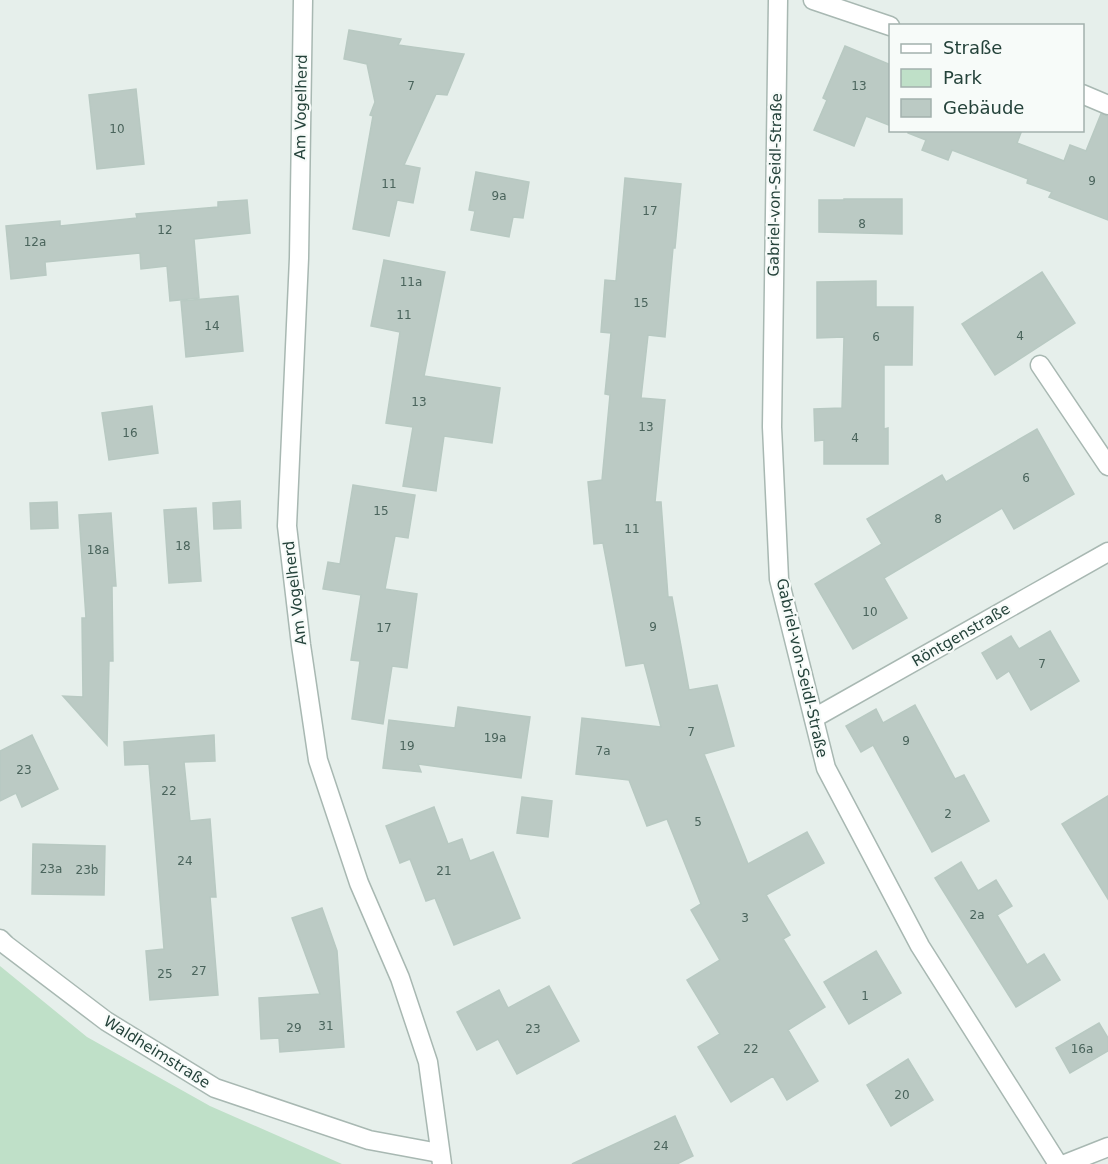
<svg xmlns="http://www.w3.org/2000/svg" width="1108" height="1164" font-family="'DejaVu Sans',sans-serif">
	<rect width="100%" height="100%" fill="#e6efeb"/>
	<polygon fill="#bfe0c8" points="0,966 87,1037 210,1106 342,1164 0,1164"/>
	<g fill="#bbcac4" stroke="#b8c9c2" stroke-width="1.5">
		<polygon points="349,30 401,39 398,45 464,54 447,95 436,94 404,165 420,168 413,203 397,200 389,236 353,229 373,116 370,115 375,102 367,64 344,59"/>
		<polygon points="845,46 891,65 891,126 866,116 854,146 814,130 827,100 823,98"/>
		<polygon points="136,89 144,164 97,169 89,95"/>
		<polygon points="1101,114 1108,116 1108,220 1049,197 1052,192 1027,183 1028,179 952,150 948,160 922,150 926,140 908,133 908,130 1022,130 1017,143 1064,161 1070,145 1086,151"/>
		<polygon points="476,172 529,182 523,218 513,217 509,237 471,230 475,211 469,210"/>
		<polygon points="625,178 681,184 675,248 673,248 665,337 648,335 641,398 665,400 655,502 661,502 668,597 672,597 689,690 717,685 734,746 704,754 748,864 807,832 824,863 766,895 790,935 783,939 825,1007 788,1030 818,1081 787,1100 773,1076 731,1102 698,1047 720,1034 687,980 720,960 691,910 701,904 667,819 647,826 629,780 576,774 582,718 661,727 644,663 626,666 603,543 594,544 588,482 602,480 610,395 605,394 611,333 601,332 605,280 616,281"/>
		<polygon points="844,199 902,199 902,234 819,232 819,200 844,200"/>
		<polygon points="247,200 250,233 194,239 199,298 170,301 167,266 141,269 140,253 45,262 46,275 11,279 6,226 60,221 60,226 137,218 136,214 218,207 218,202"/>
		<polygon points="384,260 445,272 424,376 500,388 492,443 444,436 436,491 403,486 413,427 386,423 400,332 371,326"/>
		<polygon points="1042,272 1075,323 995,375 962,324"/>
		<polygon points="876,281 876,307 913,307 912,365 884,365 884,429 888,428 888,464 824,464 824,440 815,441 814,409 842,408 844,337 817,338 817,282"/>
		<polygon points="238,296 243,351 186,357 181,301"/>
		<polygon points="152,406 158,453 109,460 102,413"/>
		<polygon points="1037,429 1074,494 1014,529 1002,508 884,578 907,618 853,649 815,584 882,544 867,519 942,475 946,482"/>
		<polygon points="353,485 415,495 408,538 395,536 385,589 417,594 407,668 392,666 383,724 352,719 360,661 351,660 361,595 323,589 328,562 340,564"/>
		<polygon points="240,501 241,528 214,529 213,503"/>
		<polygon points="57,502 58,528 31,529 30,503"/>
		<polygon points="196,508 201,581 169,583 164,510"/>
		<polygon points="111,513 116,586 112,586 113,661 109,661 107,745 63,696 83,697 82,618 86,618 79,515"/>
		<polygon points="1050,631 1079,681 1031,710 1009,671 997,679 982,653 1011,636 1019,649"/>
		<polygon points="915,705 955,779 964,775 989,821 932,852 873,745 861,752 846,726 876,709 883,723"/>
		<polygon points="458,707 530,717 521,778 418,764 421,772 383,768 389,720 455,728"/>
		<polygon points="32,735 58,789 22,807 16,793 0,801 0,751"/>
		<polygon points="214,735 215,761 184,762 190,821 210,819 216,897 210,897 218,995 150,1000 146,951 164,949 149,764 125,765 124,742"/>
		<polygon points="1108,796 1108,899 1062,824"/>
		<polygon points="522,797 552,801 548,837 517,833"/>
		<polygon points="434,807 448,844 462,839 470,861 493,852 520,918 454,945 435,898 426,901 410,859 400,863 386,826"/>
		<polygon points="33,844 105,846 104,895 32,894"/>
		<polygon points="961,862 978,891 996,880 1012,906 997,915 1027,965 1044,954 1060,980 1016,1007 935,878"/>
		<polygon points="322,908 337,951 344,1047 280,1052 279,1038 261,1039 259,998 320,994 292,918"/>
		<polygon points="876,951 901,993 849,1024 824,982"/>
		<polygon points="549,986 579,1041 517,1074 498,1039 477,1050 457,1012 499,990 508,1008"/>
		<polygon points="1099,1023 1108,1038 1108,1051 1070,1073 1056,1048"/>
		<polygon points="908,1059 933,1100 891,1126 867,1085"/>
		<polygon points="675,1116 693,1156 677,1164 572,1164"/>
	</g>
	<g fill="none" stroke-linecap="round" stroke-linejoin="round">
		<g stroke="#a8b8b2" stroke-width="21">
			<g id="minor">
				<polyline points="303,0 299,258 287,526 301,645 318,760 359,883 400,978 428,1062 442,1164"/>
				<polyline points="778,0 772,427 779,579 826,768 920,946 1058,1164"/>
				<polyline points="813,0 890,26"/>
				<polyline points="1082,94 1108,105"/>
				<polyline points="1040,365 1108,466"/>
				<polyline points="814,718 1108,552"/>
				<polyline points="0,939 6,945 106,1021 215,1088 369,1140 439,1153"/>
				<polyline points="1065,1164 1108,1147"/>
			</g>
		</g>
		<use href="#minor" stroke="#fff" stroke-width="18"/>
	</g>
	<g text-anchor="middle" dominant-baseline="central" stroke-width="4.5" stroke-linejoin="round" paint-order="stroke">
		<g font-size="12" fill="#4a645c">
			<text x="411" y="86">7</text>
			<text x="859" y="86">13</text>
			<text x="117" y="129">10</text>
			<text x="1092" y="181">9</text>
			<text x="389" y="184">11</text>
			<text x="499" y="196">9a</text>
			<text x="650" y="211">17</text>
			<text x="862" y="224">8</text>
			<text x="165" y="230">12</text>
			<text x="35" y="242">12a</text>
			<text x="411" y="282">11a</text>
			<text x="641" y="303">15</text>
			<text x="404" y="315">11</text>
			<text x="212" y="326">14</text>
			<text x="1020" y="336">4</text>
			<text x="876" y="337">6</text>
			<text x="419" y="402">13</text>
			<text x="646" y="427">13</text>
			<text x="130" y="433">16</text>
			<text x="855" y="438">4</text>
			<text x="1026" y="478">6</text>
			<text x="381" y="511">15</text>
			<text x="938" y="519">8</text>
			<text x="632" y="529">11</text>
			<text x="183" y="546">18</text>
			<text x="98" y="550">18a</text>
			<text x="870" y="612">10</text>
			<text x="653" y="627">9</text>
			<text x="384" y="628">17</text>
			<text x="1042" y="664">7</text>
			<text x="691" y="732">7</text>
			<text x="495" y="738">19a</text>
			<text x="906" y="741">9</text>
			<text x="407" y="746">19</text>
			<text x="603" y="751">7a</text>
			<text x="24" y="770">23</text>
			<text x="169" y="791">22</text>
			<text x="948" y="814">2</text>
			<text x="698" y="822">5</text>
			<text x="185" y="861">24</text>
			<text x="51" y="869">23a</text>
			<text x="87" y="870">23b</text>
			<text x="444" y="871">21</text>
			<text x="977" y="915">2a</text>
			<text x="745" y="918">3</text>
			<text x="199" y="971">27</text>
			<text x="165" y="974">25</text>
			<text x="865" y="996">1</text>
			<text x="326" y="1026">31</text>
			<text x="294" y="1028">29</text>
			<text x="533" y="1029">23</text>
			<text x="751" y="1049">22</text>
			<text x="1082" y="1049">16a</text>
			<text x="902" y="1095">20</text>
			<text x="661" y="1146">24</text>
		</g>
		<g font-size="15" fill="#24423a" stroke="#f7fbf9">
			<text transform="translate(301 107) rotate(-89)">Am Vogelherd</text>
			<text transform="translate(775 185) rotate(-89)">Gabriel-von-Seidl-Straße</text>
			<text transform="translate(295 593) rotate(-97)">Am Vogelherd</text>
			<text transform="translate(961 635) rotate(-30)">Röntgenstraße</text>
			<text transform="translate(802 668) rotate(77)">Gabriel-von-Seidl-Straße</text>
			<text transform="translate(157 1052) rotate(32)">Waldheimstraße</text>
		</g>
	</g>
	<rect x="889" y="24" width="195" height="108" fill="#f7fbf9" stroke="#a3b1ad" stroke-width="1.5"/>
	<rect x="901" y="44" width="30" height="9" fill="#ffffff" stroke="#a3b1ad" stroke-width="1.5"/>
	<text x="943" y="54" font-size="18" fill="#24423a">Straße</text>
	<rect x="901" y="69" width="30" height="18" fill="#bfe0c8" stroke="#a3b1ad" stroke-width="1.5"/>
	<text x="943" y="84" font-size="18" fill="#24423a">Park</text>
	<rect x="901" y="99" width="30" height="18" fill="#bbcac4" stroke="#a3b1ad" stroke-width="1.5"/>
	<text x="943" y="114" font-size="18" fill="#24423a">Gebäude</text>
</svg>
